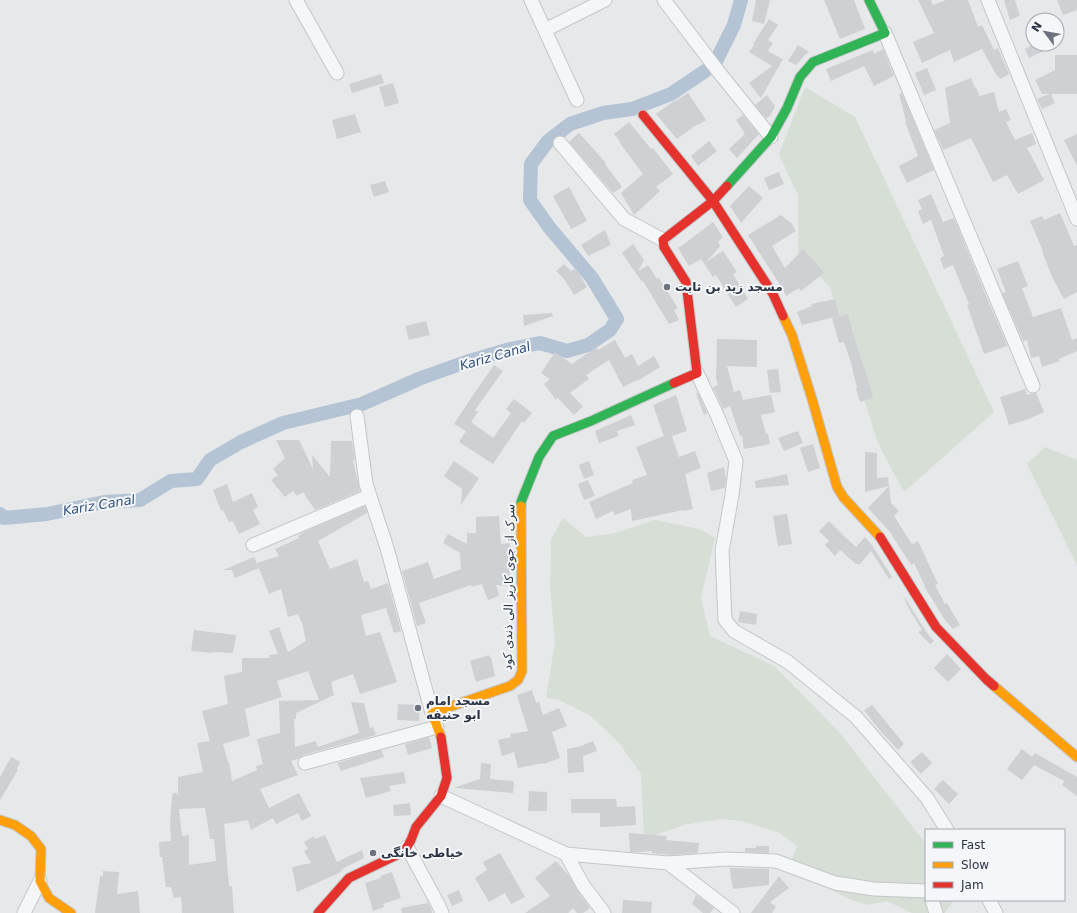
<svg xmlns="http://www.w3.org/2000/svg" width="1077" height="913" font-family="'DejaVu Sans',Vazirmatn,sans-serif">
	<rect width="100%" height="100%" fill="#e6e8ea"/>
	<g fill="#d6ded6">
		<polygon points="805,87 855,117 994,412 904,492 877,441 830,287 798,252 798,195 779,154"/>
		<polygon points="1045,447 1077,460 1077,565 1027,464"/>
		<polygon points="563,518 586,537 616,533 655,520 699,529 715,538 701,598 710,636 774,666 839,732 926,844 926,900 954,900 945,913 912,913 887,901 867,905 847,898 818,883 791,863 797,846 780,833 742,821 721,819 687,824 644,839 641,774 620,744 591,716 557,699 546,698 555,642 550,587 551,540"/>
	</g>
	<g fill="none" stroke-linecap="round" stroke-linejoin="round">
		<polyline stroke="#b4c4d5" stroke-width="14" points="0,514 4,518 47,514 104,502 140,500 171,481 197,479 210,460 241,442 283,423 362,404 421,378 466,362 510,349 540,343 567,351 588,345 610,330 617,319 592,278 549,227 530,200 531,164 548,141 570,124 603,113 632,109 671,94 714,65 734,25 741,0"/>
	</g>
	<g fill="#ced0d3" fill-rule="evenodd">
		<polygon points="756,0 770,0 764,24 752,21"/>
		<polygon points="824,0 854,0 865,29 840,39"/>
		<polygon points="918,0 931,0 933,5 946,0 968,0 978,27 982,25 994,50 998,48 1009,74 1000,79 998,76 997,76 982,49 954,62 950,50 922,63 913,42 934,33"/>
		<polygon points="1004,0 1015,0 1020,16 1010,20"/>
		<polygon points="1057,0 1077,0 1077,10 1063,15"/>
		<polygon points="769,19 778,25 768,40 773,43 768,51 782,59 783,59 761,98 749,83 772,66 749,52 754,45 753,44"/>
		<polygon points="1034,44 1058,44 1029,58 1025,49"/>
		<polygon points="798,45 809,52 805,55 796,65 788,61"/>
		<polygon points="883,49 894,76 874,86 864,66 831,81 826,69 873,50 874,54"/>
		<polygon points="1055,55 1077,55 1077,94 1051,94 1055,103 1042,109 1037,99 1049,94 1042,94 1035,80 1055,70"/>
		<polygon points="927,68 936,90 924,95 915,73"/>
		<polygon points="381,74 384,83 352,93 349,84"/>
		<polygon points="971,78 975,88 976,87 979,96 994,92 999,112 1006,109 1011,120 1006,122 1015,140 1032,133 1036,144 1027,148 1044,180 1018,194 1007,175 993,182 971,138 943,150 934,130 950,123 945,88"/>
		<polygon points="393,83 399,103 385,107 379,87"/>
		<polygon points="688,93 706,120 698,125 696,125 677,139 656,114 674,101 674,102"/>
		<polygon points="902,93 934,170 907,183 899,166 918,156 905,122 906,121 899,94"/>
		<polygon points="767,95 775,106 770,116 766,118 755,105"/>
		<polygon points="355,114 361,132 337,139 332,120"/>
		<polygon points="743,115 759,134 737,158 729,149 745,134 736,120"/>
		<polygon points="629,122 651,149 653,148 673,174 656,187 660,191 634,215 621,193 643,174 619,142 620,141 614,134"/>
		<polygon points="579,133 606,163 605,164 622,187 613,193 569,142"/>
		<polygon points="1077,134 1077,166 1064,140"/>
		<polygon points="709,141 717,151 698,166 691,156"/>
		<polygon points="779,172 784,184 769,190 764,178"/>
		<polygon points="385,181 389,192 374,197 370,185"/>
		<polygon points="749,186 763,198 741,223 730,206"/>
		<polygon points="569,187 587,221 571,229 553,196"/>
		<polygon points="931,194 943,222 954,218 987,298 1008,347 1007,346 984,354 967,305 969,304 953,265 944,269 940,258 944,256 931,220 923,224 918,211 922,209 918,200"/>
		<polygon points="1060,213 1074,246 1077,245 1077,292 1064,299 1052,277 1042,251 1043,251 1030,221 1042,216 1044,220"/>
		<polygon points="781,215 792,224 796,231 772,246 785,268 803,249 813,260 824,273 801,291 799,288 786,296 782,288 748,235"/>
		<polygon points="713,222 723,237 718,242 720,246 706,262 723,251 737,272 733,274 748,299 736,307 716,275 713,277 701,259 689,266 678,248 684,244"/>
		<polygon points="605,230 611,245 588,256 581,245"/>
		<polygon points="633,244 644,260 638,271 648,265 657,279 659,278 678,308 674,310 679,320 669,324 643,281 642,282 622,253"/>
		<polygon points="1018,261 1028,286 1022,288 1033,317 1061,308 1072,340 1077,338 1077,351 1059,359 1060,361 1042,367 1039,356 1031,358 1027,340 1023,341 1002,293 1006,292 997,269"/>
		<polygon points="564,264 571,271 576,268 587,287 574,295 564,279 556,271"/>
		<polygon points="835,299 839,316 802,325 797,312 812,306 811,304"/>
		<polygon points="552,313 553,316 524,326 523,315"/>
		<polygon points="848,314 853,333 863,365 864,365 873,398 860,402 856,388 857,387 852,369 853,369 844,342 839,343 832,318"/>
		<polygon points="426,321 430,335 409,340 405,326"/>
		<polygon points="717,339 757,340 757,367 727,366 734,392 740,390 743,400 771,395 775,412 761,415 766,434 768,434 770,444 744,449 742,436 740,436 730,406 723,409 713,387 718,385 716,379"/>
		<polygon points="615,340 625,358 632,354 638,366 654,356 660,367 637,381 637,380 623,387 609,360 586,375 589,379 570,393 583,406 574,415 558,398 556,400 544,384 550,379 541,373 555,352 572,364 596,347 598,350"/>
		<polygon points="494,365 503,371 475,410 478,412 471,422 493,438 511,413 506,409 514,399 532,413 524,423 522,421 493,464 459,442 466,431 454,424 469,401"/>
		<polygon points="778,369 781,392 770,393 767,370"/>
		<polygon points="1025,389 1027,395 1031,394 1036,393 1044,412 1029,419 1009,425 1000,397"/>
		<polygon points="696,393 698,393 707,413 704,415"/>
		<polygon points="676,395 687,431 672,436 679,457 695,451 701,468 685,474 693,509 683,511 683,510 632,521 631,509 615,515 613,511 596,519 589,502 633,483 632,480 647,475 636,447 664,436 653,405"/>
		<polygon points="631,415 635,425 617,431 619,436 599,443 595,431"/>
		<polygon points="798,431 803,443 784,451 778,438"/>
		<polygon points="276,440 299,440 313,469 312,455 330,477 331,441 352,441 355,460 353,460 360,491 315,510 303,492 297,496 293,491 285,497 271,480 278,475 273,469 285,458"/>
		<polygon points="813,444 820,468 808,472 800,448"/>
		<polygon points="865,452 877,453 877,478 888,477 889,486 865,492"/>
		<polygon points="454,461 479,478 461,505 462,489 444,476"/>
		<polygon points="589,461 594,475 584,479 579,465"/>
		<polygon points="724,467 726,478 725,488 711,491 707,473"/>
		<polygon points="787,474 789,485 756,488 755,481"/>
		<polygon points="588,480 595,496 584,500 578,484"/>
		<polygon points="227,484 233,502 252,493 258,507 253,510 260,524 239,534 233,521 229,522 223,510 221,511 213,490"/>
		<polygon points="889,486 891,503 899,511 894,516 912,544 918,541 938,584 935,585 945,604 947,603 960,625 953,629 945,620 924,586 925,586 914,563 911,565 890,532 868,508"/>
		<path d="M365 506 367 513 318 541 330 569 357 559 364 582 368 581 371 589 388 583 401 631 394 633 386 608 361 615 366 636 380 632 397 682 360 694 353 674 331 682 334 695 296 713V719H294L295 747 316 741 318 747 359 733 351 702 364 703 370 728 373 727 376 735 303 755 298 759 291 761 298 775 260 789 269 808 299 793 311 816 302 821 298 813 276 824 273 818 251 830 248 820 224 824 229 886H232L234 913H182L181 897 174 898 171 887H166L162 857H160L159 842 171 841 170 822 172 797 173 793H177L178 797V777L203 772 197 743 210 741 202 711 228 704 224 676 242 672V658H270L269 655 278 654 269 631 279 627 288 652 306 641 302 623 298 614 288 617 281 589 269 594 257 563 279 556 275 549 299 538 298 536 306 531ZM308 671 319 700 279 701 280 733 257 739 263 764 256 766 257 770 232 781 229 762H228L223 744 250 736 245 709 282 697 277 681ZM205 808 210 839H214L216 861 189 865V835L182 836 179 809Z"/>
		<polygon points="787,514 792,544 778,546 773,516"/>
		<polygon points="499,516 501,544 510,543 510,586 496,585 499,596 488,600 482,584 471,587 471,585 419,603 426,623 417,626 402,571 428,562 434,579 461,569 460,553 443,543 448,534 467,544 467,533 476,533 476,517"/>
		<polygon points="829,521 845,537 856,547 865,537 872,545 892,577 889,579 871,551 860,564 856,564 840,550 835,556 825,545 829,541 819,531"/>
		<polygon points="254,557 259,568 235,578 232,570 223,570"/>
		<polygon points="903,595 927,633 934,641 930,644 918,632 922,630 908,607"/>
		<polygon points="740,611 757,614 756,625 738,622"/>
		<polygon points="194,630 236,635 233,653 212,652 212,653 191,651"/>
		<polygon points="947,654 961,669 948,682 934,668"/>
		<polygon points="489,655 489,657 491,657 495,676 476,682 470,661"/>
		<polygon points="532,690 536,703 539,702 543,715 559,708 567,726 552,732 560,758 544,764 543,763 518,768 514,752 502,756 498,740 511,737 510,734 528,731 517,695"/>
		<polygon points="398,704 420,705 419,721 397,720"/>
		<polygon points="872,705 904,744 898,750 877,727 864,710"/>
		<polygon points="429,737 432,748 408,755 405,744"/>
		<polygon points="593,741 597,751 583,756 584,772 568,773 567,749 581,746"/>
		<polygon points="1022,749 1032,757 1035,753 1077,777 1077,796 1062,785 1064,781 1034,765 1022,780 1007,769"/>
		<polygon points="381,750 384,757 341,771 337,763"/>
		<polygon points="922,752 932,763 921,774 910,762"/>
		<polygon points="11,757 20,762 17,769 18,770 0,800 0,777"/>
		<polygon points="481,763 491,764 490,779 514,781 513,793 455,788 456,787 480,779"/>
		<polygon points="404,772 406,783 389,786 391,791 366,798 360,778"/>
		<polygon points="943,780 958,794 949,804 934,789"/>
		<polygon points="529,791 547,792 547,811 528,811"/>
		<polygon points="571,799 616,799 617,807 635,806 636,825 600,827 600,813 571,813"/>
		<polygon points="410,803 411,815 394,816 393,805"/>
		<polygon points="629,833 667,836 666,840 699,843 698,853 671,855 652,853 652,851 638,852 630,852"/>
		<polygon points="325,835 337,862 362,850 364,858 344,868 339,873 297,892 292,867 311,863 304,851 308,849 304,842 314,836 315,839"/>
		<polygon points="756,846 769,846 769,853 745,852 745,848 756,848"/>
		<polygon points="500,853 525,897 511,904 505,893 489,902 475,878 487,870 483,862"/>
		<polygon points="556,861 570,877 577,890 590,908 583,913 577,913 573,908 568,913 525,913 550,896 535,878"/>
		<polygon points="730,868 769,869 769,885 733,889 732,881 731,881"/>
		<polygon points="103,871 119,872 117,894 138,891 140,913 95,913 100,876 103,876"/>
		<polygon points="392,872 401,898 383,904 384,907 373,911 365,883 381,878 380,876"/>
		<polygon points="779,876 789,888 770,902 776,907 772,913 751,913"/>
		<polygon points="459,890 463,901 452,906 447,895"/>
		<polygon points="696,895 714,908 710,913 703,913 692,904"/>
		<polygon points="623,900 652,902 651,913 622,913"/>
		<polygon points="428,903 431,908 432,913 402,913 401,908"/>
	</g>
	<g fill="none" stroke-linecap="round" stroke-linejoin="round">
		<g stroke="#c4c6c8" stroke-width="15">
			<g id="street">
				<polyline points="296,0 337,73"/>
				<polyline points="531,0 577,100"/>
				<polyline points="664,0 718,71 771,137"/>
				<polyline points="988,0 1077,219"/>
				<polyline points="545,30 605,0"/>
				<polyline points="885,33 1033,386"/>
				<polyline points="560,143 624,219 663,240"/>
				<polyline points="697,373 717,415 736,461 732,495 722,551 725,620 734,631 788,662 856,717 927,798 947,830"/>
				<polyline points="357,416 366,484 387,548 432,713"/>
				<polyline points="253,545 369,496"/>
				<polyline points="305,763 437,727"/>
				<polyline points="441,796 566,854 668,863 726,859 776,861 835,883 874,889 926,891"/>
				<polyline points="407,847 438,904 442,913"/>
				<polyline points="566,854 583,885 604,913"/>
				<polyline points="668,863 733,913"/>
				<polyline points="932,900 936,913"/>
				<polyline points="989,900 996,913"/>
				<polyline points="24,913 40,881"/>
			</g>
		</g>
		<g stroke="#c4c6c8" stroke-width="11">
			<g id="fast">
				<polyline points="727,186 771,137 787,108 800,77 813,62 885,33 869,0"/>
				<polyline points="521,506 521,502 539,457 553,436 591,421 674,383"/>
			</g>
		</g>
		<g stroke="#c4c6c8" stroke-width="11">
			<g id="slow">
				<polyline points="783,316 792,335 812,399 837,487 844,498 880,537"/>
				<polyline points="994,686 1077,757"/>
				<polyline points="441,737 432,713 510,686 518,680 522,671 521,506"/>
				<polyline points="0,820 15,825 31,836 41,849 40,881 49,898 71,913"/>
			</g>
		</g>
		<g stroke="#c4c6c8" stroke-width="11">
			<g id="jam">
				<polyline points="643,115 713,201 773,294 783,316"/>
				<polyline points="674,383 697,373 686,282 664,247 663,240 713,201 727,186"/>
				<polyline points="880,537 936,627 986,679 994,686"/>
				<polyline points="318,913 349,878 401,853 407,847 411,840 416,827 441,796 447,778 441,737"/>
			</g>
		</g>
		<use href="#street" stroke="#f5f6f7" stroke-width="13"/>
		<use href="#fast" stroke="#30b455" stroke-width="9"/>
		<use href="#slow" stroke="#ff9f0a" stroke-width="9"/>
		<use href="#jam" stroke="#e5322d" stroke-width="9"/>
	</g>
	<g fill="#6c737f" stroke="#f4f6f9" stroke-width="1.5">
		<circle cx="667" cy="287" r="4"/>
		<circle cx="418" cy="708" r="4"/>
		<circle cx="373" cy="853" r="4"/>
	</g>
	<g text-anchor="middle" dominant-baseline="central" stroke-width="4" stroke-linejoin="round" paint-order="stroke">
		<g font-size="12" font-weight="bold" fill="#2b3445" stroke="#f4f6f9" text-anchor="start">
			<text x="675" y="287">مسجد زید بن ثابت</text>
			<text x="426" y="701">مسجد امام<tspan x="426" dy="14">ابو حنیفه</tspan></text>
			<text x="381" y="853">خیاطی خانگی</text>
		</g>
		<g font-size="12" fill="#2b3445" stroke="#f4f6f9">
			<text transform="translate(509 587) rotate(-89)">سرک از جوی کاریز الی ذندی کود</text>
		</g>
		<g font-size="13" font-style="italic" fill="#34527a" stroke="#f4f6f9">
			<text transform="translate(495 356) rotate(-16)">Kariz Canal</text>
			<text transform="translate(99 505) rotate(-9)">Kariz Canal</text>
		</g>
	</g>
	<rect x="925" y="829" width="140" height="72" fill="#f4f6f9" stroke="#a4a8b1"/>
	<rect x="933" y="842" width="20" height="6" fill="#30b455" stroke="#a4a8b1"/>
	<text x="961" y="849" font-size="12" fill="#2b3445">Fast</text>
	<rect x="933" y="862" width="20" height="6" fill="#ff9f0a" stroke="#a4a8b1"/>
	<text x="961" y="869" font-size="12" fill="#2b3445">Slow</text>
	<rect x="933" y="882" width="20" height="6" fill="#e5322d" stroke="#a4a8b1"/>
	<text x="961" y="889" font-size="12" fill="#2b3445">Jam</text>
	<g transform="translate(1045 32) rotate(302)"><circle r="19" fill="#f4f6f9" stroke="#a4a8b1"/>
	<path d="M0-3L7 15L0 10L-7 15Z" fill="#6c737f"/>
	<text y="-6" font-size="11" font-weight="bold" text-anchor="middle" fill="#2b3445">N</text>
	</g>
</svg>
